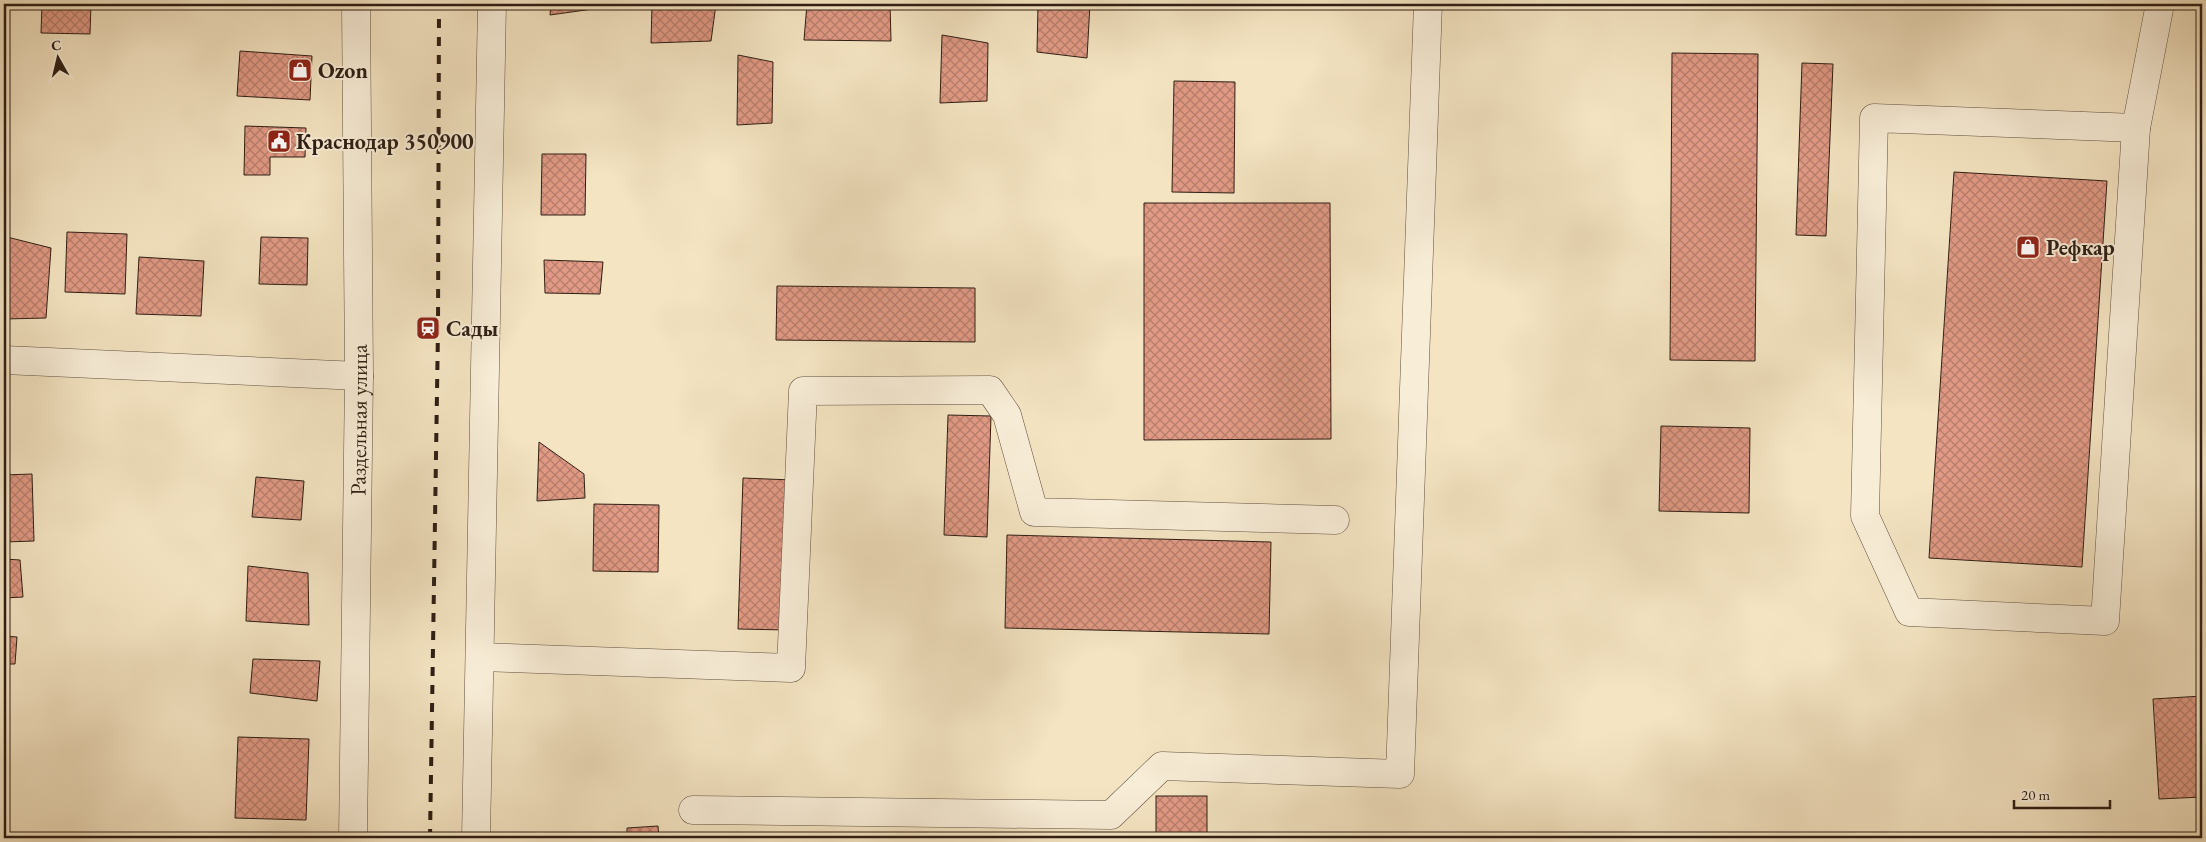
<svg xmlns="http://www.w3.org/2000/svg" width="2206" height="842" font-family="'EB Garamond',serif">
	<defs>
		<pattern id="building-cross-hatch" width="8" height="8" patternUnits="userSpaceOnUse" patternTransform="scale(1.25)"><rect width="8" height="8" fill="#e19a85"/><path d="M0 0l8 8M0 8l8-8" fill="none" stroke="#b77d6c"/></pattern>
	</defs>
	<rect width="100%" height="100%" fill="#f4e4c2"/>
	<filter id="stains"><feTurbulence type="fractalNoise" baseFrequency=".004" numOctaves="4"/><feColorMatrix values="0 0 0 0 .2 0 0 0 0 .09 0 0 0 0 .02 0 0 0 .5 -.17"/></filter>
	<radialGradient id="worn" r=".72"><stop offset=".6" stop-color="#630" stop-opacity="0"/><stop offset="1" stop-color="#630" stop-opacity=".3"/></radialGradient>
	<g fill="url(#building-cross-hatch)" stroke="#2e1e14">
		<polygon points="42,4 91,4 90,34 41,33"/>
		<polygon points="551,4 600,4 600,8 550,15"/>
		<polygon points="652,4 716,4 711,41 651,43"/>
		<polygon points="807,4 890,4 891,41 804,40"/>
		<polygon points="1038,4 1090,4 1087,58 1037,52"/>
		<polygon points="1722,4 1783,4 1783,8 1722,7"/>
		<polygon points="942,35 988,43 987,101 940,103"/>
		<polygon points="240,51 312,56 310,100 237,96"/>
		<polygon points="1672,53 1758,54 1755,361 1670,360"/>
		<polygon points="738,55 773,62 772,123 737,125"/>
		<polygon points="1802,63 1833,64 1826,236 1796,235"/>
		<polygon points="1174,81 1235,82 1234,193 1172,192"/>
		<polygon points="245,126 306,128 305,157 270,157 270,175 244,175"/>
		<polygon points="542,154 586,154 585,215 541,215"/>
		<polygon points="1954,172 2107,181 2082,567 1929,558"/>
		<polygon points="1144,203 1330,203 1331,439 1144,440"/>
		<polygon points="67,232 127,234 125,294 65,292"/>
		<polygon points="7,237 51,248 46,318 4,319 4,275"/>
		<polygon points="261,237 308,238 307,285 259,284"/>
		<polygon points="139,257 204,261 201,316 136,314"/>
		<polygon points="544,260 603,262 600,294 545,293"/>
		<polygon points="777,286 975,288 975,342 776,340"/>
		<polygon points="948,415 991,416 987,537 944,535"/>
		<polygon points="1661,426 1750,428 1749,513 1659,511"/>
		<polygon points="539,442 584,474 585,498 537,501"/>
		<polygon points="32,474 34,541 4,542 4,475"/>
		<polygon points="256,477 304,481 301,520 252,517"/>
		<polygon points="743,478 792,480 787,630 738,629"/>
		<polygon points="594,504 659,505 658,572 593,571"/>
		<polygon points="1007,535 1271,542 1269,634 1005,628"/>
		<polygon points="4,559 20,560 23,597 4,598"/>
		<polygon points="248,566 308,573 309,625 246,621"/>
		<polygon points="4,636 17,637 15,664 4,664"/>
		<polygon points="253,659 320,661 317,701 250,693"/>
		<polygon points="2202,696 2202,797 2159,799 2153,699"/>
		<polygon points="238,737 309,739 306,820 235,818"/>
		<rect x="1156" y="796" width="51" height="41"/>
		<polygon points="658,826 659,838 627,838 627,828"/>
	</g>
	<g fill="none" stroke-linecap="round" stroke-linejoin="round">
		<g stroke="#605040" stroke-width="29">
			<g id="minor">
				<polygon points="1874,118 2136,128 2105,621 1909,612 1865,516"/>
				<polyline points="2136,128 2160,4"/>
				<polyline points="4,360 359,376"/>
				<polyline points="480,657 791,668 803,391 990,390 1007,415 1034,512 1335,520"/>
				<polyline points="693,810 1111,815 1162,766 1400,774 1428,4"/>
				<path id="s1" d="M353 838 359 376 356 4"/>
				<polyline points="476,838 492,4"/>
			</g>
		</g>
		<use href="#minor" stroke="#f8edd7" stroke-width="28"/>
		<polyline stroke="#2e1e14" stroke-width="4" stroke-dasharray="9 9" stroke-linecap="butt" points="430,838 438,329 439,4"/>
	</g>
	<defs>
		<g id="shop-square" transform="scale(1.25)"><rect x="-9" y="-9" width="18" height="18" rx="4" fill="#8f2418" stroke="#f8edd7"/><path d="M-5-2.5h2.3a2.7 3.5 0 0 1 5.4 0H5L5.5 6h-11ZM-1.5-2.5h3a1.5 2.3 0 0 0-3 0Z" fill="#fff"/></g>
		<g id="civic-square" transform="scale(1.25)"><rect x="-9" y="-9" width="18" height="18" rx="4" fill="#8f2418" stroke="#f8edd7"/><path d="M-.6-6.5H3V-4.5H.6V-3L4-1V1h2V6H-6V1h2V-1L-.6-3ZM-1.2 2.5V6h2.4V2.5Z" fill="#fff"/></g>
		<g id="station-square" transform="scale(1.25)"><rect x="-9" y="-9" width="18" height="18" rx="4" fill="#8f2418" stroke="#f8edd7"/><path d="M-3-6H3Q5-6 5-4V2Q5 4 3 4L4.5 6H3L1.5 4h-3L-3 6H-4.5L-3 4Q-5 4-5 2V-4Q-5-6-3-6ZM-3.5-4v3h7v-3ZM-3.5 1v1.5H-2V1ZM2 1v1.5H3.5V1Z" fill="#fff"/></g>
	</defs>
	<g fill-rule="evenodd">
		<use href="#shop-square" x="300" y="70"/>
		<use href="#civic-square" x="279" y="141"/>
		<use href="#shop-square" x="2028" y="247"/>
		<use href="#station-square" x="428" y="328"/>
	</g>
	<g text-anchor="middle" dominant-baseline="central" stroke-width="4" stroke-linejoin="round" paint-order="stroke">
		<g font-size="22" font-weight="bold" fill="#2e1e14" stroke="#f8edd7" text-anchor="start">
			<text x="318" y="70">Ozon</text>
			<text x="296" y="141">Краснодар 350900</text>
			<text x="2046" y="247">Рефкар</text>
			<text x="446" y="328">Сады</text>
		</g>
		<g font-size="22" fill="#2e1e14" stroke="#f8edd7">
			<text stroke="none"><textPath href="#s1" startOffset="418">Раздельная улица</textPath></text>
		</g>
	</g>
	<rect width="2206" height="842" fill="none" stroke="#f4e4c2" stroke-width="20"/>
	<rect x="5" y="5" width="2196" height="832" fill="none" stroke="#2e1e14" stroke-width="2.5"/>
	<rect x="10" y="10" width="2186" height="822" fill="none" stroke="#2e1e14"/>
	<g transform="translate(58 58) rotate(352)" stroke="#f8edd7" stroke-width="4" paint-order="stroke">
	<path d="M0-4L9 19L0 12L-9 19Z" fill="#2e1e14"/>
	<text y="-8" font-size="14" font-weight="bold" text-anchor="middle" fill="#2e1e14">С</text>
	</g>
	<path d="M2014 800v8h96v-8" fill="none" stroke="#2e1e14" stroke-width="2.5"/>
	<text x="2021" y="800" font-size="15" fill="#2e1e14" stroke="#f8edd7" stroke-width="4" paint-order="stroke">20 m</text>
	<rect width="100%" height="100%" filter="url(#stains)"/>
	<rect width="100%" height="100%" fill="url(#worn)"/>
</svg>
